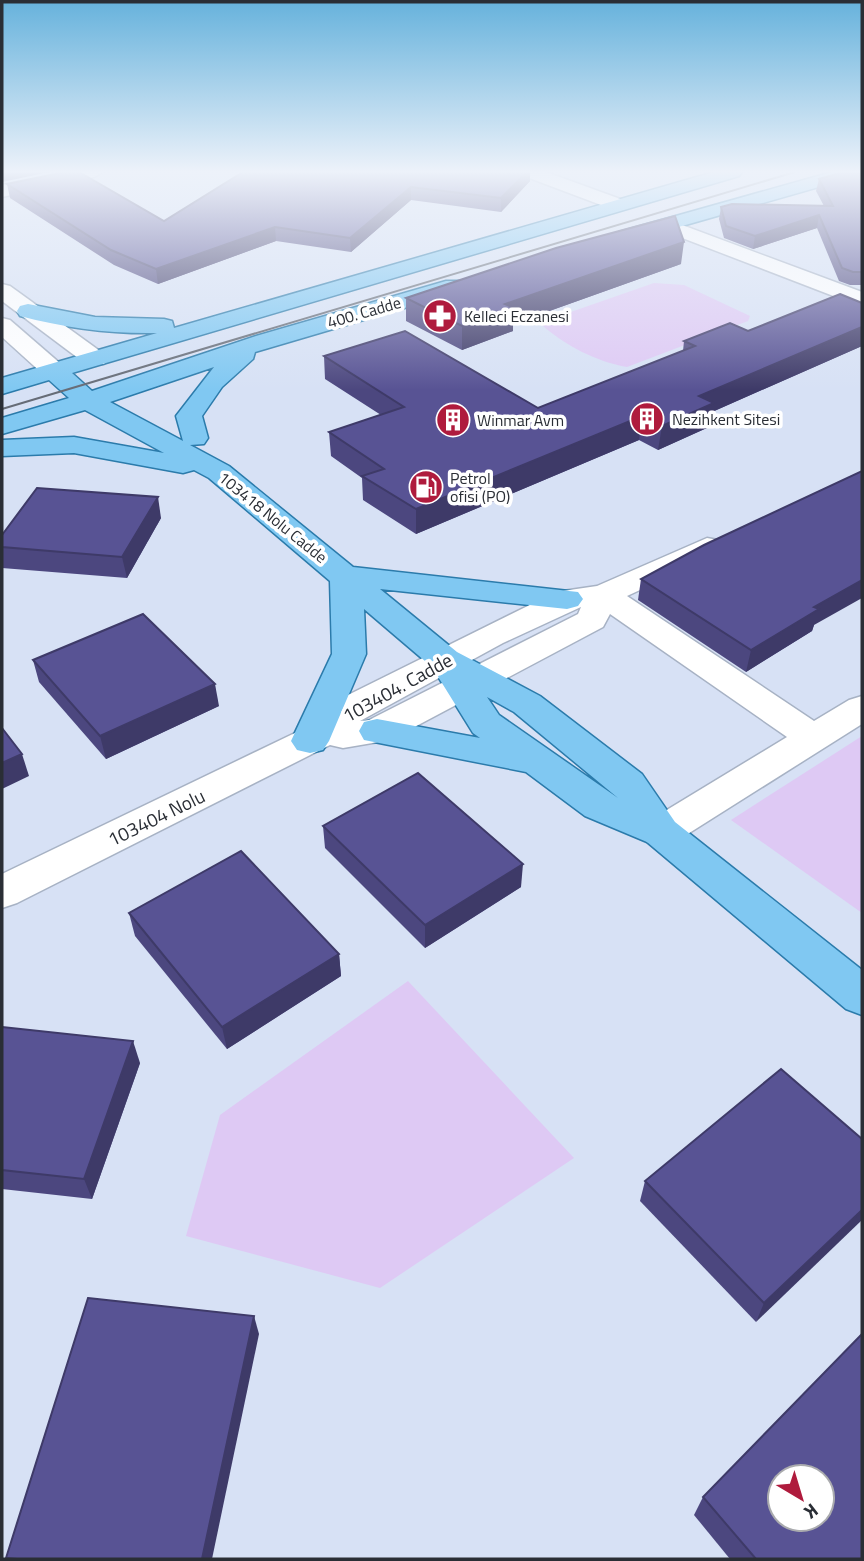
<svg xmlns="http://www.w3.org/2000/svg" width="864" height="1561" font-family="'Titillium Web',sans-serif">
	<rect width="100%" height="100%" fill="#d7e1f5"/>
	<g fill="#dec9f4">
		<path d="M654 283 684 285 750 316 748 321 627 367C597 362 564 345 542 325L545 321Z"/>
		<polygon points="862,736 862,913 731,820"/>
		<polygon points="408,981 574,1158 380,1288 186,1236 220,1115"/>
	</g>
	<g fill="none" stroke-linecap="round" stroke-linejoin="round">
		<g stroke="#a7b2c4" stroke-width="3">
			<g id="minor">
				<polygon points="69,172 103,172 94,177 2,197 2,185"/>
				<polygon points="521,172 546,172 623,200 626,204 616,210 609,208 524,176"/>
				<polygon points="666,219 862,292 862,307 659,229 656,225"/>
				<polygon points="2,284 10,286 104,354 107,359 104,364 86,364 2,301"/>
				<polygon points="2,318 10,320 62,365 65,370 62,375 44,375 2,337"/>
				<path d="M707 538 718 540 722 547 718 554 627 596 814 721 849 700 862 696V724L675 842 661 847 647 842 641 832 647 822 787 737 610 614 603 627 390 740 343 748 330 745 17 903 2 908V874L297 732 346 696 556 592 597 586ZM581 607 578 614 369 720 360 721 503 643Z"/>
			</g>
		</g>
		<g stroke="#2b7bab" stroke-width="3">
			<g id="major">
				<path d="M714 172H742L739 176 72 373 92 391 256 336 446 281H462L465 286 462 291 255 352 253 359 222 387 202 416 208 438 204 444 190 445 229 466 353 567 578 592 583 599 578 606 567 609 380 589 457 652 540 696 642 774 675 822 862 970V1015L846 1009 647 842 585 816 526 772 364 740 359 731 364 722 377 719 480 738 473 733 432 667 364 609 366 654 329 741 323 750 310 753 297 750 291 741 332 654 330 581 209 478 194 470 183 473 74 453 2 456V440L74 437 164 453 85 410 2 434V418L69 398 49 380 2 394V378L157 333C110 334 65 328 20 316L17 311 20 306 28 304 95 317 164 319 172 321 174 328ZM214 367 176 416 183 441 110 402ZM487 697 514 712 618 798 499 715Z"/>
				<polygon points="832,172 860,172 857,176 633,240 619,240 616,236 619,232"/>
			</g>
		</g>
		<use href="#minor" fill="#fff" fill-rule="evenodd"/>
		<use href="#major" fill="#80c8f2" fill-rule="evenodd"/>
		<polyline stroke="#666c77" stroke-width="2" points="2,409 795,172"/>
	</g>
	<g fill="#4c477f">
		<polygon points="243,172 530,181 501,212 411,200 351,252 276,241 158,284 114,265 10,198 7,184 164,221"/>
		<polygon points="862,173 862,285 850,285 839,281 817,228 753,249 724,238 719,219 721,207 824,206 816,191 819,179"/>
		<polygon points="681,264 513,324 513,331 462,350 406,321 406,298"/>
		<polygon points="862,303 862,346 712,412 709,427 658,450 639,440 416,534 363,500 362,478 331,456 329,432 381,415 325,379 324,356 538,408 683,351 684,341 748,331"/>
		<polygon points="161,518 127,578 2,568 2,535"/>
		<polygon points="641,579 814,625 812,631 746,672 638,600"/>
		<polygon points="33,660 219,706 106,759 39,682"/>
		<polygon points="323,826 521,887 425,948 325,848"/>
		<polygon points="129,913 339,954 341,976 227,1049 135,936"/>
		<polygon points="2,1027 140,1063 92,1199 2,1189"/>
		<polygon points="862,1139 756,1322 640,1201 645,1181"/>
		<polygon points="703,1497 862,1559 730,1559 694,1515"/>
	</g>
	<g fill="#3e3a68">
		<polygon points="2,172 49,172 2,182"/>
		<polygon points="527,172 530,172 530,181 501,212 501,198"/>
		<polygon points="411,187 411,200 351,252 350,238"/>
		<polygon points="819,215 817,228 753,249 755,236"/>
		<polygon points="275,227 276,241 158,284 156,269"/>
		<polygon points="684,242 681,264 513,324 513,331 462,350 462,326 505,304"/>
		<polygon points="862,327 862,346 712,412 709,427 658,450 662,426 699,396"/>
		<polygon points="642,416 639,440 416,534 416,509"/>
		<polygon points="158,497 161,518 127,578 122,557"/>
		<polygon points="862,580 862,598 814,625 812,631 746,672 751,650 814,607"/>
		<polygon points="215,684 219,706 106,759 100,736"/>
		<polygon points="22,754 29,776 2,789 2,763"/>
		<polygon points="523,864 521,887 425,948 425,925"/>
		<polygon points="339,954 341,976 227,1049 222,1027"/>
		<polygon points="133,1041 140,1063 92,1199 84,1179"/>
		<polygon points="862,1210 862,1220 756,1322 764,1303"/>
		<polygon points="254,1316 259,1334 212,1559 202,1559"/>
	</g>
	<g fill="#585394" stroke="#3e3a68" stroke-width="2" fill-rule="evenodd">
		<polygon points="65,172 79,172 164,221 243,172 527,172 501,198 411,187 350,238 275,227 156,269 111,250 7,184"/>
		<polygon points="840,173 862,173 862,272 853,272 842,268 819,215 755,236 726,226 721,207 732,204 833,206 819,179"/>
		<polygon points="675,216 684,242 505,304 514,308 462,326 406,298 556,248"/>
		<polygon points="840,294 862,303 862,327 699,396 714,403 662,426 642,416 416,509 362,476 384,469 329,432 404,407 324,356 405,331 538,408 695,346 684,341 730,323 748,331"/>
		<polygon points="862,471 862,580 814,607 819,609 751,650 641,579 704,545"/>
		<polygon points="37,488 158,497 122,557 2,547 2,535"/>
		<polygon points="143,614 215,684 100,736 33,660"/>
		<polygon points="2,728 22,754 2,763"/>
		<polygon points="418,773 523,864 425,925 323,826"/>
		<polygon points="241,851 339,954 222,1027 129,913"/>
		<polygon points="2,1027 133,1041 84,1179 2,1170"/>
		<polygon points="781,1069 862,1139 862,1210 764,1303 645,1181"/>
		<polygon points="88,1298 254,1316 202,1559 17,1559 6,1558"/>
		<path d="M862 1334V1559H756L703 1497ZM780 1477H822V1519H780Z"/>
	</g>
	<linearGradient id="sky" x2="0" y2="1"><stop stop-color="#66b2dc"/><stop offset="0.44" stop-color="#edf2fa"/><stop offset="1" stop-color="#edf2fa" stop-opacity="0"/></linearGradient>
	<rect width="864" height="390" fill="url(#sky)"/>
	<defs>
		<g id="pharmacy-disc" transform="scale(1.75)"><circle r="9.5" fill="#af1b3d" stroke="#fff"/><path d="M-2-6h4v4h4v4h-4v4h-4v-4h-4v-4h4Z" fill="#fff"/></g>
		<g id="building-disc" transform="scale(1.75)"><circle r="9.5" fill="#af1b3d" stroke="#fff"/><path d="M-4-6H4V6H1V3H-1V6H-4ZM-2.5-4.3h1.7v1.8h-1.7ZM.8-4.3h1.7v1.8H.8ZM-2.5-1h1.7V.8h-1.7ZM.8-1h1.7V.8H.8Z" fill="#fff"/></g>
		<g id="fuel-disc" transform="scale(1.75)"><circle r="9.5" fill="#af1b3d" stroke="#fff"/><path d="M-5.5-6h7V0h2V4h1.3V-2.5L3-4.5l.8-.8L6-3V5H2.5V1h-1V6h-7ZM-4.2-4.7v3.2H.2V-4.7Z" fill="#fff"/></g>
	</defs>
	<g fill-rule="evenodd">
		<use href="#pharmacy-disc" x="440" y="316"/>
		<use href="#building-disc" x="647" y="419"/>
		<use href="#building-disc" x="453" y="420"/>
		<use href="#fuel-disc" x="426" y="487"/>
	</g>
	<g text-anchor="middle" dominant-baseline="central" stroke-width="7" stroke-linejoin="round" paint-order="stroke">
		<g font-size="16" fill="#2a2e35" stroke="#fff">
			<text transform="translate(364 312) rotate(-16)">400. Cadde</text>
			<text transform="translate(273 517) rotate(39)">103418 Nolu Cadde</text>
		</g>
		<g font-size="16" fill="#2a2e35" stroke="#fff" text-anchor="start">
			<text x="464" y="316">Kelleci Eczanesi</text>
			<text x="672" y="419">Nezihkent Sitesi</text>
			<text x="477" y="420">Winmar Avm</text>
			<text x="450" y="478">Petrol<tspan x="450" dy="18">ofisi (PO)</tspan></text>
		</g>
		<g font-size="19" fill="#2a2e35" stroke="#fff">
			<text transform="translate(397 687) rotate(-29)">103404. Cadde</text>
			<text transform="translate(156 817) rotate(-26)">103404 Nolu</text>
		</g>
	</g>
	<rect width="864" height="1561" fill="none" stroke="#2a2e35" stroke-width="7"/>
	<g transform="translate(801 1498) rotate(142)"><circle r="33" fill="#ffffff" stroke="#aaabae" stroke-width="2"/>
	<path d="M0-5L12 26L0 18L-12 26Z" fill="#af1b3d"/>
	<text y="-10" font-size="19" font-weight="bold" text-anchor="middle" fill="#2a2e35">K</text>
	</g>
</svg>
